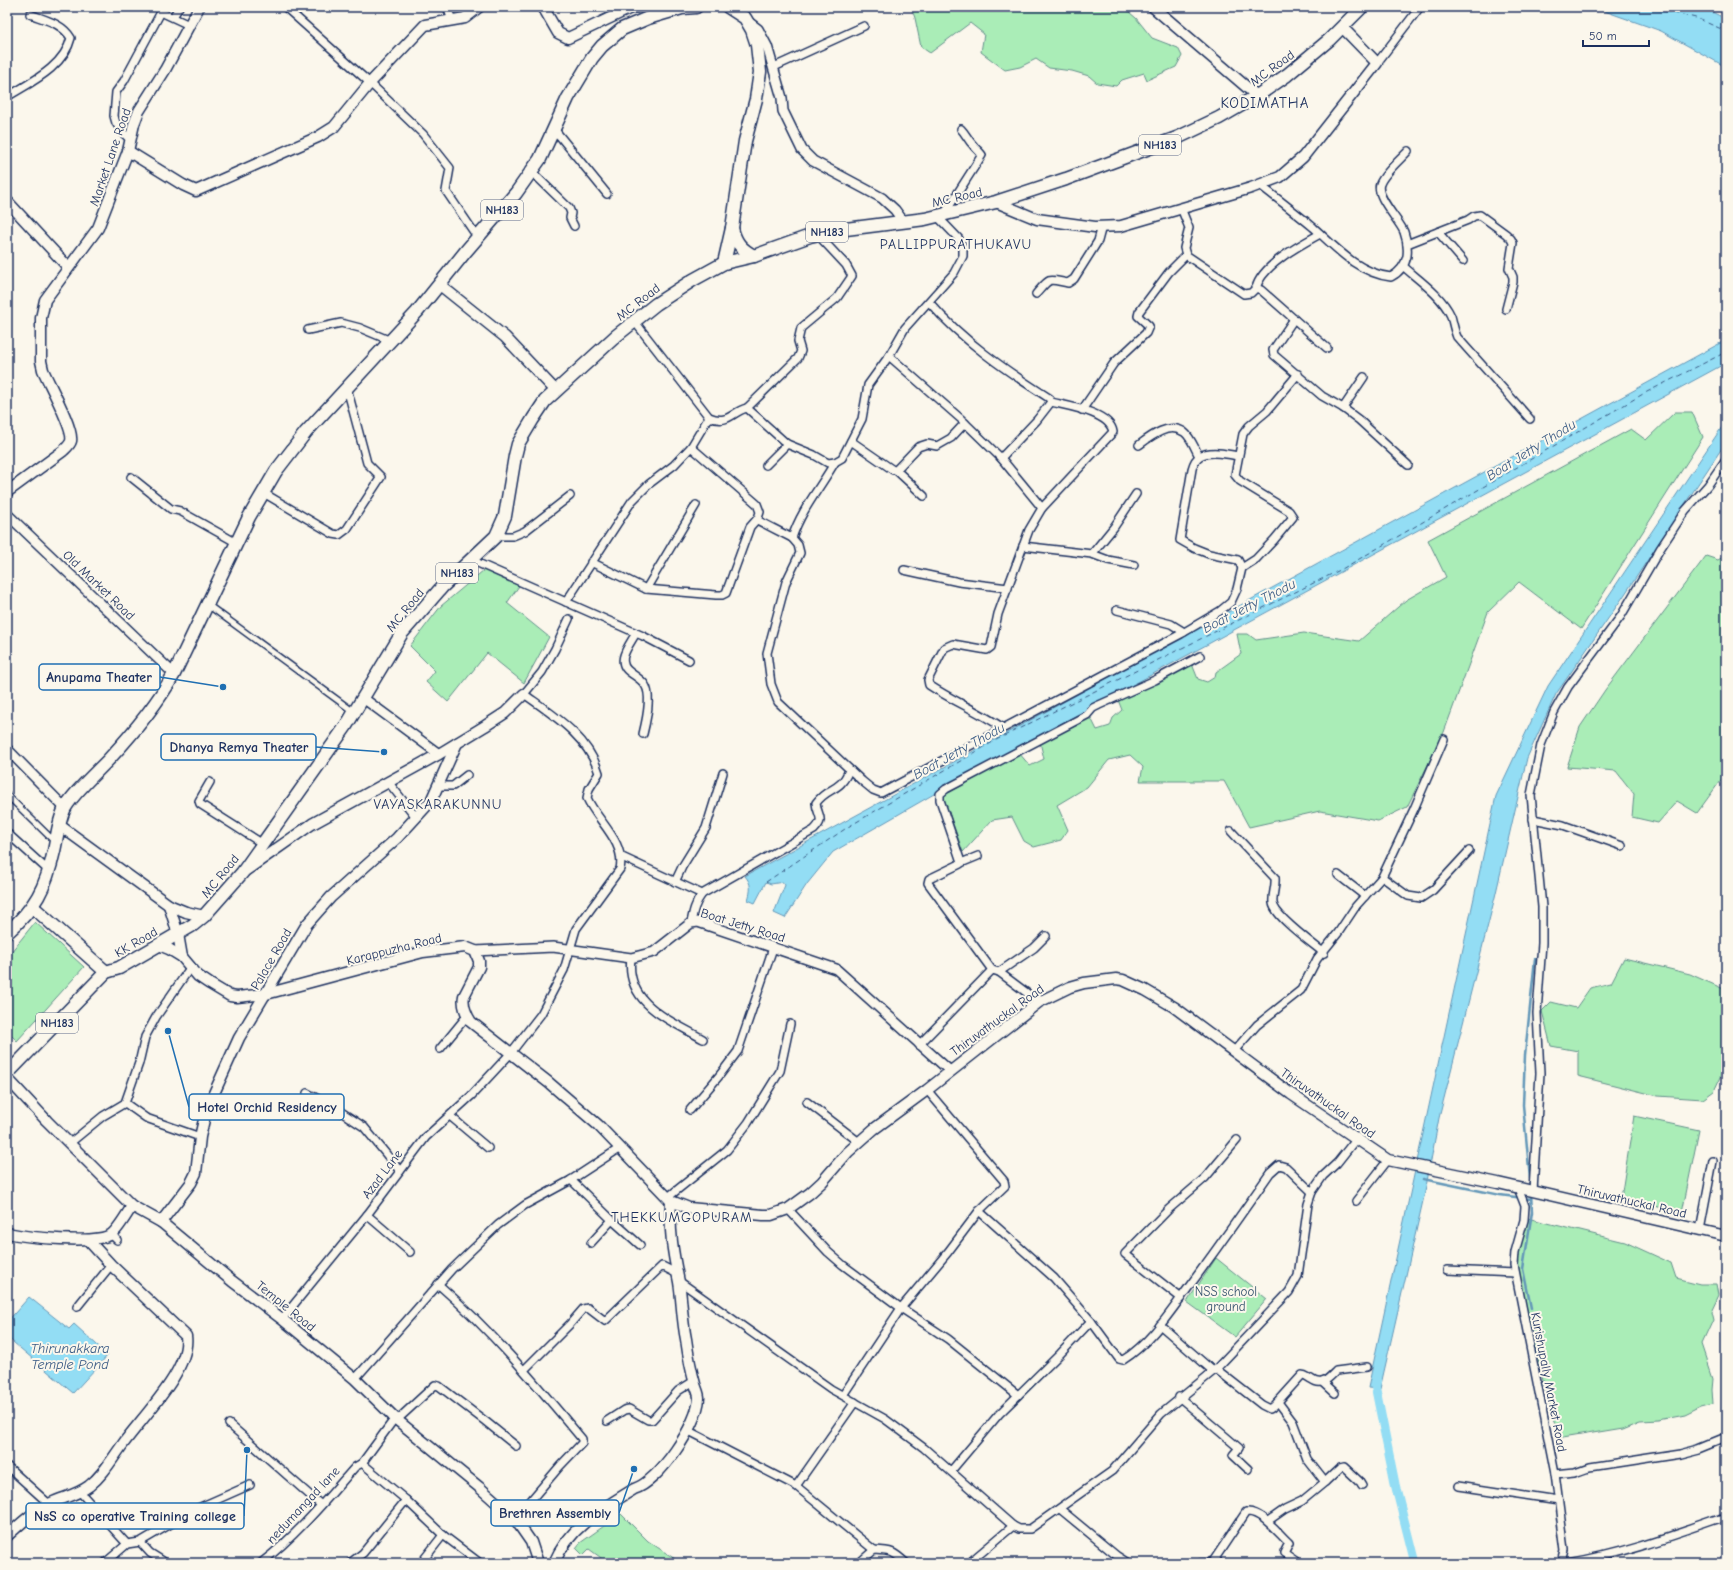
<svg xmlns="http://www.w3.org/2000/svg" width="1733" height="1570" font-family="'Comic Neue',sans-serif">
	<rect width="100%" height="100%" fill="#fbf7ec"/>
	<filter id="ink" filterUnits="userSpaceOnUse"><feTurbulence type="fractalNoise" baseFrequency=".025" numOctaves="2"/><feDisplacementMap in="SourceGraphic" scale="8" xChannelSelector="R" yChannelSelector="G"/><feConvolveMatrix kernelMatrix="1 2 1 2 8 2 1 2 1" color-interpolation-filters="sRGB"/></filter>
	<g filter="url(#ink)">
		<g fill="#aaedb7" stroke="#628e8a">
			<polygon points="911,7 1123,7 1136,18 1152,38 1178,48 1182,56 1176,67 1147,80 1144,73 1122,80 1116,86 1097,83 1089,76 1072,71 1049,68 1036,59 1020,67 1005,70 981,52 984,34 970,23 930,53 921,47 915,18"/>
			<polygon points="1675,412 1692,412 1703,437 1581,629 1519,582 1488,612 1444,732 1407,807 1378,821 1320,811 1249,827 1224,781 1140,781 1143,767 1130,755 1109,760 1087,787 1057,805 1068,830 1061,840 1034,847 1024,841 1012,817 992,820 963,852 943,796 1019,753 1030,766 1044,759 1040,742 1090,716 1097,730 1110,726 1113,718 1122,710 1118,700 1177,673 1192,664 1198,679 1207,682 1215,677 1216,672 1241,654 1237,634 1248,634 1256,640 1304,633 1359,641 1406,600 1446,577 1428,540 1631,429 1646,440"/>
			<polygon points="1726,555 1726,773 1697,813 1677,801 1658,823 1632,817 1634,794 1616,771 1567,767 1580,727 1605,690 1706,556 1718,560"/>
			<polygon points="484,570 519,586 507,603 549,637 524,683 487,653 448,702 426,682 435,671 410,646 441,606"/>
			<polygon points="35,922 84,967 17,1041 7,1031 7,957"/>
			<polygon points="1624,958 1690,974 1726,990 1726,1065 1714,1091 1703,1099 1658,1096 1578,1076 1578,1051 1551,1046 1542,1011 1551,1002 1576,1008 1590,988 1611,983"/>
			<polygon points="1634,1116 1699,1130 1682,1213 1621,1198"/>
			<polygon points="1527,1218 1625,1242 1671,1263 1676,1278 1700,1284 1717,1284 1719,1295 1711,1312 1713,1320 1702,1344 1713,1377 1712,1388 1713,1404 1701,1407 1685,1415 1659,1420 1640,1421 1623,1428 1563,1438 1555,1421 1544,1385 1519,1275 1518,1252"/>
			<polygon points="1216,1258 1267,1299 1235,1337 1187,1302"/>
			<polygon points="621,1514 648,1541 675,1559 672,1563 608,1563 589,1549 583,1555 576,1548 580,1543"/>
		</g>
		<g fill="#93ddf4" stroke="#6397b8">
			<polygon points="1593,7 1702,7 1726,19 1726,67 1661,31"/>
			<path d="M1726 340V363L974 771 833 852 807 884 785 918 774 913 785 885 783 882 771 884 766 882 755 903 748 900C751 890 752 884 745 876Z"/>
			<polygon points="1726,421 1726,442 1623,597 1556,694 1527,758 1495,897 1439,1118 1425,1192 1380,1389 1368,1388 1496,796 1548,686"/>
			<polygon points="29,1297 69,1329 74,1324 108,1355 73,1393 7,1337 7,1322"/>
		</g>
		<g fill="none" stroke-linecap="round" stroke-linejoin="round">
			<g stroke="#6397b8" stroke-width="2.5">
				<polyline points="1423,1179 1500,1195 1531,1199"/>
				<polyline points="1530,1179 1523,1105 1525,1055 1535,959"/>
				<polyline points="1531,1194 1532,1212 1523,1269 1531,1308"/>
			</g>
			<polyline stroke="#93ddf4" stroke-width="9" points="1377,1377 1375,1385 1395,1484 1415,1563"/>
			<g stroke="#395a84" stroke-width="1" stroke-dasharray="5 4" stroke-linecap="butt">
				<polyline points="1647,7 1696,18 1726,31"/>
				<polyline points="766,882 848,827 998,739 1342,569 1643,394 1726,352"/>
			</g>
			<g stroke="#1b2f5e" stroke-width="8">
				<g id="pedestrian">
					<polyline points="208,605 354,712"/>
					<polyline points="7,795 55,842"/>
				</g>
			</g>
			<g stroke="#1b2f5e" stroke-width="10">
				<g id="minor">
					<polyline points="285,7 370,83 423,134 450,168 446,191 478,238"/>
					<polyline points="447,7 452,20"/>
					<polyline points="173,17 179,7"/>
					<polyline points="1377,63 1420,7"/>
					<polyline points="774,67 864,26"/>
					<path d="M7 97C31 82 64 67 71 38 62 23 45 20 30 14"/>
					<polyline points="554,129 607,194"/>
					<polyline points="131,140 123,133 116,123 114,116 116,92 124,81 161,12 189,25"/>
					<polyline points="532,172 569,208 571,213 570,218 574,226"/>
					<path d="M1260 185C1278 199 1296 213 1313 227 1336 248 1358 273 1391 277 1400 272 1405 266 1407 256 1408 248 1407 240 1404 232 1399 220 1375 196 1380 184 1384 173 1400 160 1408 151"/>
					<polyline points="1181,208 1189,228 1184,248 1186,255 1244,294 1251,293 1256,288 1261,290 1294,319 1273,350 1274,355 1322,396 1343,408 1359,420 1408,465"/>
					<path d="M943 216 982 155C979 151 976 149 973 145 968 140 966 134 961 129"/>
					<polyline points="1438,232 1463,261"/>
					<polyline points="1407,244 1468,220 1474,216 1480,215 1506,234 1511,239 1513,243 1509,268 1513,277 1513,282 1506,309"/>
					<path d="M1404 267C1420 281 1442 296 1451 316 1453 323 1454 330 1457 337L1530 419"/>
					<path d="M1256 288C1262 265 1300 245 1320 234"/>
					<path d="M1036 294C1051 277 1047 279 1068 283L1074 279 1098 241 1102 226"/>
					<path d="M929 302C963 341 1005 370 1049 398L1051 402 1037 420 1001 458"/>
					<polyline points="1294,319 1327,348"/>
					<path d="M635 322 709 417C729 425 731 412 747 408L787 444 814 455 828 463 835 462 842 458 862 419 868 385 889 356 905 328 954 273 963 256V248L959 239 938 217"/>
					<polyline points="308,330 341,323 360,328 391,341"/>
					<polyline points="889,356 961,419 1001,458 1042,508"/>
					<polyline points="747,408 798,358 801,351 798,341 801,328 837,298 852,276 846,265 817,234"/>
					<polyline points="1343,408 1364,377"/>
					<polyline points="1082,410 1114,363 1146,333 1149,326 1138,316 1139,312 1169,272 1186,255"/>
					<polyline points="851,441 893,470 896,470 918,447 927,444 937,446 951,438 965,423"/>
					<path d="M1139 445C1151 436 1169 422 1184 432 1191 437 1195 449 1199 456"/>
					<path d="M1238 456C1228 454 1210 450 1200 456 1195 459 1193 465 1192 469L1180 540 1194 548 1209 554 1238 560 1242 568"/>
					<path d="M835 462C820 488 801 510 792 538L798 545 800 553 786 582 767 653 771 684 778 702 862 781 873 790 881 793 1181 634 1220 611 1231 602 1237 589 1242 568 1256 559 1274 540 1293 517 1289 511 1240 481 1235 475 1243 434 1249 426 1267 411 1298 374"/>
					<polyline points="766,465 787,444"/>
					<polyline points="896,470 924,496"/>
					<polyline points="131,477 171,509 180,511 237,543"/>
					<polyline points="262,492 333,534 339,535 347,529 381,477 367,463 347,388"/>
					<polyline points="757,520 792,538"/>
					<polyline points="496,536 513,536 525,531 570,496"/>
					<polyline points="1023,546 1092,554 1114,527 1136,494"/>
					<polyline points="1092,554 1108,560 1134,565"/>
					<polyline points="471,560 643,636 689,660"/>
					<polyline points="591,562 646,589 716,595 722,595 726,593 750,527 758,518 760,512 757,504 691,447"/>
					<polyline points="904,570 959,582 1008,588"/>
					<polyline points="646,589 696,505"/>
					<polyline points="566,602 632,501 649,484 674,465 691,447 709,417"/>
					<polyline points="1117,610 1171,624 1184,632"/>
					<path d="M636 633C629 646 614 662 631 673 635 676 642 680 645 685 652 695 646 722 643 734"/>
					<path d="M1003 728C980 712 953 701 929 685L928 680 944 648 953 644 987 650 991 647 998 614 1029 530 1042 508 1113 432C1110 412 1067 406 1051 402"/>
					<polyline points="210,782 199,801 200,804 263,844"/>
					<polyline points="389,783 416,817"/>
					<polyline points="439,786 453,786 467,775"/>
					<polyline points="1533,819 1563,825 1622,846"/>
					<path d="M1231 831 1275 878C1276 887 1272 894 1273 903 1274 916 1312 943 1324 953"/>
					<polyline points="7,833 49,871"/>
					<polyline points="622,857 702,894"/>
					<polyline points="961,863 978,856"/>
					<polyline points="1338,875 1365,896"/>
					<polyline points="1382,877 1408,896 1421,898 1433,890 1469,851"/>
					<polyline points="675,882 682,867 706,828 723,773"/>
					<path d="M691 923C693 912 695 903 702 894L814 830C826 818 817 816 816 803 828 786 840 793 849 770"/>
					<path d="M631 958C625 1004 670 1020 703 1039"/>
					<polyline points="992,970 928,883 929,879 960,864 961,862 940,800 940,794 946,789 1087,715 1093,708 1099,705 1155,680 1200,656"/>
					<polyline points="999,972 1039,1002"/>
					<polyline points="919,1045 992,970 999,972 1034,948 1046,936"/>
					<polyline points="440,1049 467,1016"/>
					<polyline points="1234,1051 1257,1025 1301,990 1317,959 1338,933 1356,906 1382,877 1414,809 1444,739"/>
					<polyline points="307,1093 335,1108 364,1127 400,1171"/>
					<polyline points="807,1102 859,1142"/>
					<polyline points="125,1103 139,1063 145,1037 156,1017 190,968"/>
					<polyline points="690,1110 719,1076 738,1051 773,948"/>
					<polyline points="450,1116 488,1148"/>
					<polyline points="70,1143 103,1116 125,1103 146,1118 200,1137"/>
					<polyline points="571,1180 612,1220 640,1245"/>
					<polyline points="1518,1188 1525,1206 1524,1220 1515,1252 1514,1265 1555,1474 1565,1551 1562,1563"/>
					<polyline points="1533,1191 1540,1073 1537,1013 1542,943 1542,907 1531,795 1541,745 1554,712 1568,687 1621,616 1660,549 1685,511 1708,485 1726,459"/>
					<polyline points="667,1198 727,1150 748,1123 780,1071 790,1024"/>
					<polyline points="1356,1201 1388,1160"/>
					<polyline points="788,1209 828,1252 843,1265 901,1308 948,1339 1018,1395"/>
					<path d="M979 1211 1054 1278 1091 1321 1119 1359 1123 1360C1150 1343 1169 1314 1188 1288 1216 1250 1243 1212 1270 1173L1279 1165 1286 1167 1312 1192"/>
					<polyline points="367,1215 410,1252"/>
					<polyline points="1700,1230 1713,1161"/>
					<polyline points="111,1234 117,1240"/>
					<polyline points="591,1243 612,1220"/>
					<polyline points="1447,1270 1515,1273"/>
					<polyline points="679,1281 831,1389 885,1419 924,1448 1013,1526 1019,1529 1030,1529 1112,1471 1161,1414 1216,1369 1289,1292 1298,1276 1308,1204 1312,1192 1323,1176 1337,1163 1356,1139"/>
					<path d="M438 1284C492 1331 537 1385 582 1439V1443L560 1466 515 1519"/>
					<polyline points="1181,1298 1125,1254 1169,1209 1205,1178 1237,1140"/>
					<polyline points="77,1307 111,1265"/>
					<path d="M282 1319 367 1215 426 1137 471 1096 510 1054 541 1014 564 970 576 929 620 869C626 842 597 821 587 798L589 789 599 773C588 736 553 715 524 694L542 672 555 649 569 619"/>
					<polyline points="1160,1325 1213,1371"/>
					<path d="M1216 1369 1262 1405 1270 1409 1274 1406 1302 1375C1306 1375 1307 1377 1311 1379 1322 1387 1328 1379 1336 1371L1367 1367"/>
					<polyline points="524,1370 570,1324 583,1309 588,1308 605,1321 662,1266 676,1273"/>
					<polyline points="355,1379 452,1269 498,1225 525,1205 571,1180 620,1148"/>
					<polyline points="1323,1382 1335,1393"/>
					<polyline points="843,1395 901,1308 948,1252 979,1211 1005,1186 1004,1181 927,1090"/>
					<polyline points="1179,1397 1239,1448 1233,1455 1248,1469"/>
					<polyline points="395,1418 362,1463 406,1500 443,1535 480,1563"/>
					<polyline points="397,1420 435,1385 439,1386 485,1421 516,1446"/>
					<polyline points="607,1421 624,1410 629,1409 648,1420 652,1420 678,1391 694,1381"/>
					<polyline points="229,1424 321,1505"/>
					<path d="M687 1430 796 1486 874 1550C892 1551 893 1551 906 1563"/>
					<polyline points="7,1466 49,1504"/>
					<polyline points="951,1471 999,1414 1060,1354 1091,1321"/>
					<polyline points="1555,1474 1575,1472 1589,1467 1680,1453 1699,1448 1726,1437"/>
					<polyline points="1325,1482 1340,1468 1344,1467 1359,1481 1362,1486"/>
					<polyline points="796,1486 855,1402"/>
					<polyline points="1458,1486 1558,1501"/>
					<polyline points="80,1492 127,1544"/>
					<polyline points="1060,1509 1117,1556 1128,1563"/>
					<polyline points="1268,1521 1285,1509 1302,1501 1325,1482 1307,1459 1293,1422 1278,1402"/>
					<polyline points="140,1542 150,1553 166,1563"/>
					<polyline points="105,1563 127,1544 140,1542 198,1508 250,1485"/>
					<path d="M261 1563C297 1535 325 1501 355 1467L362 1463"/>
					<polyline points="350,1563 363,1553 406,1500"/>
					<polyline points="421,1563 443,1535"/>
					<polyline points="859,1563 874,1550"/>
					<polyline points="969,1563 1013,1526"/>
					<polyline points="1201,1563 1208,1563"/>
					<path d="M1210 1563 1214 1560 1246 1512C1261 1510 1278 1533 1289 1543L1284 1553 1297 1562"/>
					<path d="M1568 1563C1622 1554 1674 1535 1726 1517"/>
				</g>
			</g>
			<g stroke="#1b2f5e" stroke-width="12">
				<g id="tertiary">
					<polyline points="750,23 758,29 767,46 782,98 783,111 802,150 813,161 882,198 895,210 903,221"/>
					<polyline points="7,514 174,674"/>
					<polyline points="363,698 439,754"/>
					<polyline points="7,749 65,808"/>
					<polyline points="475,951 553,947 631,958 654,952 691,923 698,922 836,969 950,1071"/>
				</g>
			</g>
			<g stroke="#1b2f5e" stroke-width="13">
				<g id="secondary">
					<polyline points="543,7 558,33 568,38 631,8 637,7"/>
					<polyline points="1153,7 1257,96"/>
					<polyline points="128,151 183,185 196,191 318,137 334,127 370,83 425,25 465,18 479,7"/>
					<polyline points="7,201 68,267"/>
					<polyline points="996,202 1037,219 1095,227 1121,226 1251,188 1280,177 1303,157 1377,63 1343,28"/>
					<polyline points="440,285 505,337 556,391"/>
					<path d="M7 492 63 451C66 448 70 445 71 441 74 429 49 384 43 370L41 361V318L45 300 98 228 128 151 134 124 139 111 165 70 199 7"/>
					<polyline points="59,825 169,905 186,912 204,916"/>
					<polyline points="245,871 312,824 439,754 485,726 505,713 524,694"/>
					<polyline points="169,905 178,934 182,957"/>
					<path d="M159 945 169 949 182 957 198 976 210 984 230 996 237 997 266 994 423 952 465 947 475 951 479 961V967L464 996C462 1005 466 1014 471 1022L548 1082 598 1125 671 1201 689 1208 763 1215H771L788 1209 810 1193 822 1182 848 1152 874 1129 927 1090 1039 1002 1070 987 1084 983 1116 979 1123 980 1145 990 1174 1007 1291 1094 1388 1160 1498 1183 1726 1236"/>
					<polyline points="7,1078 47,1121 132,1206 161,1222 232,1281 282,1319 355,1379 397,1420 479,1487 515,1519 531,1542 538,1563"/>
					<polyline points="161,1222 191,1183 196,1173 200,1137 206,1111 239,1038 307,924 331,897 397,838 431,801 457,743"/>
					<path d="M7 1233C26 1237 96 1245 112 1234 119 1228 127 1214 132 1206"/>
					<path d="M7 1536C20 1524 34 1511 51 1503 64 1497 77 1495 89 1486 104 1474 112 1459 123 1444 142 1417 191 1370 186 1336L111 1265 88 1240"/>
					<path d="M554 1563C569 1527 603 1508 634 1489 659 1482 698 1424 699 1398 699 1393 696 1388 695 1384 691 1370 688 1354 686 1339 682 1320 682 1301 679 1282 673 1253 669 1231 671 1201"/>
				</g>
			</g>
			<g stroke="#1b2f5e" stroke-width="15">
				<g id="trunk">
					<path d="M732 228C735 242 741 249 754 256"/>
					<polyline points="724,263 732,228 745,141 756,99 760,72 757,45 752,30 745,18 728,7"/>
					<polyline points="33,907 106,972"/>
					<path d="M7 933C35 908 46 888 54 851 57 838 58 823 64 810 70 796 99 770 110 758 134 732 157 704 174 674L249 517 276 471 306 432 417 312 466 251 516 193 540 159 568 98 592 58 602 46 622 29 648 18 682 8 696 7"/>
					<polyline points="7,1074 106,972 119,968 193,925 204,916 242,873 346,726 402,633 442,587 496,536 505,516 515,456 518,444 533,419 545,401 616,336 656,304 693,280 724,263 754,256 810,236 838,230 925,219 996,202 1066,179 1179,137 1219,118 1257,96 1287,75 1329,40 1362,7"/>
				</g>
			</g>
			<use href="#pedestrian" stroke="#fbf7ec" stroke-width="5"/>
			<use href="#minor" stroke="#fbf7ec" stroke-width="7"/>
			<use href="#tertiary" stroke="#fbf7ec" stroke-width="9"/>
			<use href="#secondary" stroke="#fbf7ec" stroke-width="10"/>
			<use href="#trunk" stroke="#fbf7ec" stroke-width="12"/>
		</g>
	</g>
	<g text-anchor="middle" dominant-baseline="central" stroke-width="4" stroke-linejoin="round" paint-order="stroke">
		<g fill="#fbf7ec" stroke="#5e6b89" stroke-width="1">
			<rect x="1139" y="135" width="42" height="20" rx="3"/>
			<rect x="481" y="200" width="42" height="20" rx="3"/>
			<rect x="806" y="222" width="42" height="20" rx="3"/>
			<rect x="436" y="563" width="42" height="20" rx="3"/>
			<rect x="36" y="1013" width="42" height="20" rx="3"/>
		</g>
		<g font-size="12" font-weight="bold" fill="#1b2f5e">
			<text x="1160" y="145">NH183</text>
			<text x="502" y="210">NH183</text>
			<text x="827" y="232">NH183</text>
			<text x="457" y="573">NH183</text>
			<text x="57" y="1023">NH183</text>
		</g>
		<g font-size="13" fill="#1b2f5e" stroke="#fbf7ec">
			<text transform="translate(1272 68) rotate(-36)">MC Road</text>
			<text transform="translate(110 157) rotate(-71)">Market Lane Road</text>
			<text transform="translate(957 197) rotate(-13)">MC Road</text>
			<text transform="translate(638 302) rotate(-38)">MC Road</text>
			<text transform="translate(99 585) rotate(44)">Old Market Road</text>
			<text transform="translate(405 610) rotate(-51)">MC Road</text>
			<text transform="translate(220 876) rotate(-51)">MC Road</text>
			<text transform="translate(743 925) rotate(17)">Boat Jetty Road</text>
			<text transform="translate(136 942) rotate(-30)">KK Road</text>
			<text transform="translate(394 949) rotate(-14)">Karappuzha Road</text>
			<text transform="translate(271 959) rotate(-60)">Palace Road</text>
			<text transform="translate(997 1020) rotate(-36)">Thiruvathuckal Road</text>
			<text transform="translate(1328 1103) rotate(35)">Thiruvathuckal Road</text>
			<text transform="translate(382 1174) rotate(-53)">Azad Lane</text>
			<text transform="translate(1632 1201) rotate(13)">Thiruvathuckal Road</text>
			<text transform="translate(286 1306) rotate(39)">Temple Road</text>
			<text transform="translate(1549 1382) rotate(79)">Kurishupally Market Road</text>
			<text transform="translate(303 1505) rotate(-47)">nedumangad lane</text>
		</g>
		<g font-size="13" fill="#385570" stroke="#fbf7ec">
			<text x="1226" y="1291">NSS school<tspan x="1226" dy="15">ground</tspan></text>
		</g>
		<g font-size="14" letter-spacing="1" fill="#1b2f5e" stroke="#fbf7ec">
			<text x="956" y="244">PALLIPPURATHUKAVU</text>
			<text x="438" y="804">VAYASKARAKUNNU</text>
			<text x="682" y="1217">THEKKUMGOPURAM</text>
		</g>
		<g font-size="14" font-style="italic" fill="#395a84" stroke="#fbf7ec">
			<text transform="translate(1531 450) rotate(-32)">Boat Jetty Thodu</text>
			<text transform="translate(1249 606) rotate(-27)">Boat Jetty Thodu</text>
			<text transform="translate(959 751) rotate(-29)">Boat Jetty Thodu</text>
			<text x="70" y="1348">Thirunakkara<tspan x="70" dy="16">Temple Pond</tspan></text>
		</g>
		<g font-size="15" letter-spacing="1" fill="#1b2f5e" stroke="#fbf7ec">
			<text x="1265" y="103">KODIMATHA</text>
		</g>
	</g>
	<path fill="none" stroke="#1f6fb2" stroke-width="1.5" d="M223 687L160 677M384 752L316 747M168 1031L189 1107M634 1469L619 1513M247 1450L244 1516"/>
	<g fill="#1f6fb2" stroke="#fbf7ec" stroke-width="1.5">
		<circle cx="223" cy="687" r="4"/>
		<circle cx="384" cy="752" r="4"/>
		<circle cx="168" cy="1031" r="4"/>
		<circle cx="634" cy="1469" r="4"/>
		<circle cx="247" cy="1450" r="4"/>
	</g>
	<g fill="#fbf7ec" stroke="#1f6fb2" stroke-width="1.5">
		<rect x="39" y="664" width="121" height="26" rx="4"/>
		<rect x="161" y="734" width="155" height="26" rx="4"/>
		<rect x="189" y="1094" width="155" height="26" rx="4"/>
		<rect x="491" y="1500" width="128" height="26" rx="4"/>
		<rect x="26" y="1503" width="218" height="26" rx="4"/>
	</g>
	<g font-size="14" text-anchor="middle" font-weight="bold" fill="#1b2f5e">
		<text x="99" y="682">Anupama Theater</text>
		<text x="239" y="752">Dhanya Remya Theater</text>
		<text x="267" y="1112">Hotel Orchid Residency</text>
		<text x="555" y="1518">Brethren Assembly</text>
		<text x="135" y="1521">NsS co operative Training college</text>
	</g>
	<rect width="1733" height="1570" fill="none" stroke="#fbf7ec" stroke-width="24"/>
	<rect x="12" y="12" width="1709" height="1546" fill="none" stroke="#1b2f5e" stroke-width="1.5" filter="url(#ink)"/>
	<path d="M1583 40v6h66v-6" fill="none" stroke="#1b2f5e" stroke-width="2"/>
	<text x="1589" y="40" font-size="12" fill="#1b2f5e" stroke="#fbf7ec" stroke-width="3" paint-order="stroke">50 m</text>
</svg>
